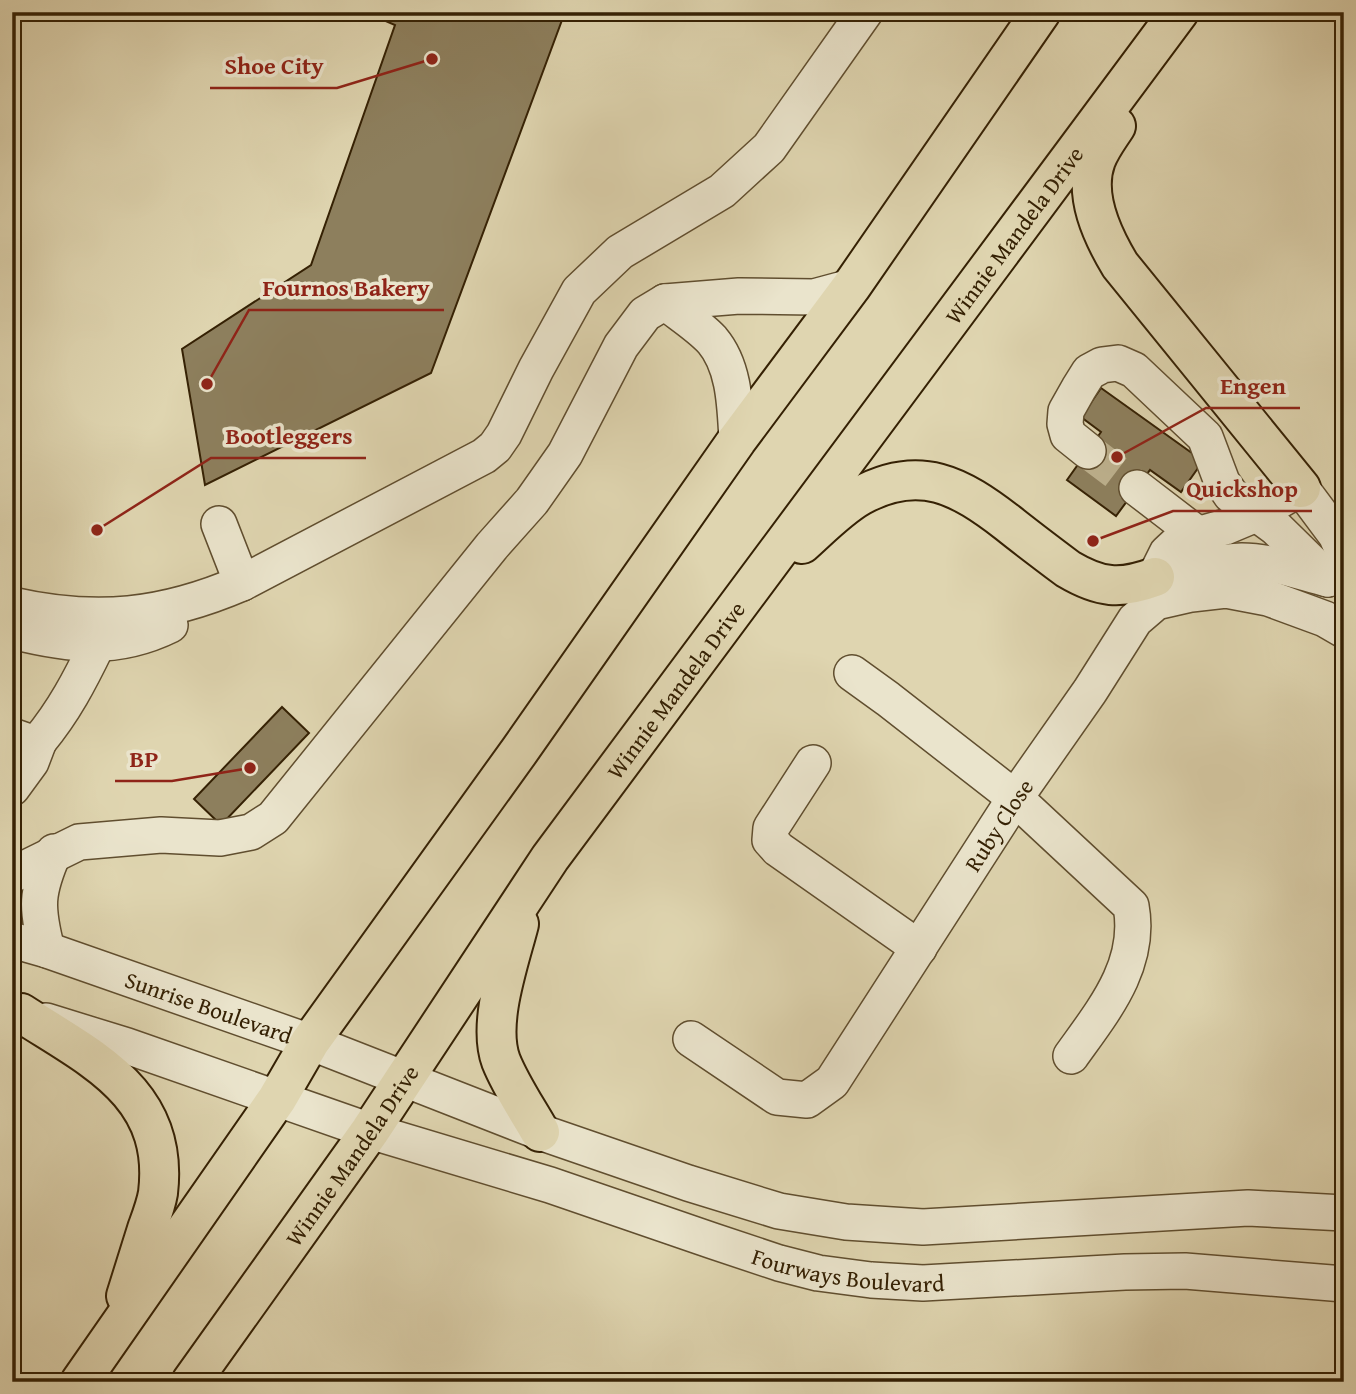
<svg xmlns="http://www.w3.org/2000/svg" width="1356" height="1394" font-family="'Gentium Book Plus',serif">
	<rect width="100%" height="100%" fill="#dfd5b0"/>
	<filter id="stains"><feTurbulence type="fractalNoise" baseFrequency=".00286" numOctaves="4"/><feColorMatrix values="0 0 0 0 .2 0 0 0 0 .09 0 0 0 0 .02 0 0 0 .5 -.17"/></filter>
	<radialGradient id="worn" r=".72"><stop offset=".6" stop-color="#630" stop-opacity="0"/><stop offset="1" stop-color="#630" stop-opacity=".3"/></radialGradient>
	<g fill="#8d7f5d" stroke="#352104" stroke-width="2">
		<polygon points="365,12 565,12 431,373 205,485 182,349 311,265 395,25"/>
		<polygon points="1101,388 1203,461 1181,492 1150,470 1116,516 1067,480 1101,432 1081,417"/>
		<polygon points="282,707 309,733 221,825 194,799"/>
	</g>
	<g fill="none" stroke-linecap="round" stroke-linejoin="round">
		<polyline stroke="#bdb18e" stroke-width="35" stroke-dasharray="35 18" stroke-linecap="butt" points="1088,451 1137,488"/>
		<g stroke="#604e2f" stroke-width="38">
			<g id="minor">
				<path d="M665 302C680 314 699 326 712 340 735 367 735 407 737 440"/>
				<polyline points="1088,451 1068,435 1065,424 1066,411 1079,388 1089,372 1102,365 1118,363 1134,370 1205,437 1222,482 1231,495 1276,528 1328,579"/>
				<polyline points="1137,488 1197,534"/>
				<polyline points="219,524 242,583"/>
				<polyline points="1155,577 1167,553 1182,539 1225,527 1256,514 1301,488 1336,535 1344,553"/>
				<path d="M1155 577C1183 571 1213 562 1242 561 1271 561 1300 572 1328 579"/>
				<path d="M12 605C96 624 163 617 242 583L484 456 495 447 504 434 536 369 579 291 620 252 722 191 769 148 865 12"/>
				<path d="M12 631C69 645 115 652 170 625"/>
				<path d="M852 673 888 699 1015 798 1131 906C1142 965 1103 1011 1071 1056"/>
				<path d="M12 736 29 742 39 741C64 711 80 680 97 645"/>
				<polyline points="813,763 771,828 770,840 778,849 919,948"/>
				<polyline points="12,788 31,762 39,741"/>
				<polyline points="12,875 79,842 161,835 220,838 251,832 273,818 492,546 532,501 565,454 621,346 645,314 665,302 739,296 814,297 851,287"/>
				<path id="s1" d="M12 940 47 950 310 1042 540 1132 688 1183 779 1211 846 1222 923 1227 1248 1208 1344 1213"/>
				<path d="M47 950C36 907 36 893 54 852"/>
				<path id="s2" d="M46 1021 127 1046 370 1131 550 1185 713 1241 779 1263 818 1273 871 1280 923 1283 1125 1272 1185 1271 1344 1284"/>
				<path id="s3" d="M691 1039 777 1097 807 1100 832 1082 1015 798 1090 691 1135 620 1156 602 1191 594 1226 590 1268 598 1325 619 1344 630"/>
			</g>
		</g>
		<g stroke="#352104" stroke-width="42">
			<g id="major">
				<path d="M1116 126C1109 137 1101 147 1096 160 1083 195 1102 235 1120 265L1301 488"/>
				<path d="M802 544C820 528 839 508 860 496 920 463 960 486 1008 523 1028 539 1048 554 1068 569 1100 588 1120 590 1155 577"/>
				<path d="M519 924C509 963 487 1023 501 1061 511 1086 527 1109 540 1132"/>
				<path d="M21 1013C92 1059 170 1093 158 1193 156 1205 151 1218 147 1229 140 1252 133 1274 126 1296"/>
				<polyline points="80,1382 277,1099 310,1042 520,750 737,440 851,287 1041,12"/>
				<path id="s4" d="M191 1382 370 1131 550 858 1179 12"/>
			</g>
		</g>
		<use href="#minor" stroke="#eae4cc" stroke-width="35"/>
		<use href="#major" stroke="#dfd5b0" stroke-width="38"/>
	</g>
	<g text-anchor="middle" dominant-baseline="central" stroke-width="7" stroke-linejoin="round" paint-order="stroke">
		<g font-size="23" fill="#352104" stroke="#eae4cc">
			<text stroke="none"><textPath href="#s4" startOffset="1412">Winnie Mandela Drive</textPath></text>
			<text stroke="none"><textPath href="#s4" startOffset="845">Winnie Mandela Drive</textPath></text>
			<text stroke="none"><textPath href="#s3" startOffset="471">Ruby Close</textPath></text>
			<text stroke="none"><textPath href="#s1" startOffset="208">Sunrise Boulevard</textPath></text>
			<text stroke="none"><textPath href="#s4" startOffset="278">Winnie Mandela Drive</textPath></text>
			<text stroke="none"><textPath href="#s2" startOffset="842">Fourways Boulevard</textPath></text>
		</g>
	</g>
	<path fill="none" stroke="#8f2418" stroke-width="2.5" d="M432 59L337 88H210M207 384L249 310H444M1117 457L1206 408H1300M97 530L211 458H366M1093 541L1173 511H1312M250 768L172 781H115"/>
	<g fill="#8f2418" stroke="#eae4cc" stroke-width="2.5">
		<circle cx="432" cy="59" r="7"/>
		<circle cx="207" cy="384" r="7"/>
		<circle cx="1117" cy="457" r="7"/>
		<circle cx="97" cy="530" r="7"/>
		<circle cx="1093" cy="541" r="7"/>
		<circle cx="250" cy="768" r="7"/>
	</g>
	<g font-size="24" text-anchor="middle" font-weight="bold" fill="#8f2418" stroke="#eae4cc" stroke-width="7" stroke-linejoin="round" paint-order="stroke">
		<text x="274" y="74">Shoe City</text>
		<text x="346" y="296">Fournos Bakery</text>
		<text x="1253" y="394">Engen</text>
		<text x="289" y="444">Bootleggers</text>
		<text x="1242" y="497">Quickshop</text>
		<text x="144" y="767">BP</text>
	</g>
	<rect width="1356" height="1394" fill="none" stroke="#dfd5b0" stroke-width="42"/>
	<rect x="14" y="14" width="1328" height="1366" fill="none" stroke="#352104" stroke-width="3.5"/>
	<rect x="21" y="21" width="1314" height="1352" fill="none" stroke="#352104" stroke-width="2"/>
	<rect width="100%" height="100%" filter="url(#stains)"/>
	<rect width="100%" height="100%" fill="url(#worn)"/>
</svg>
